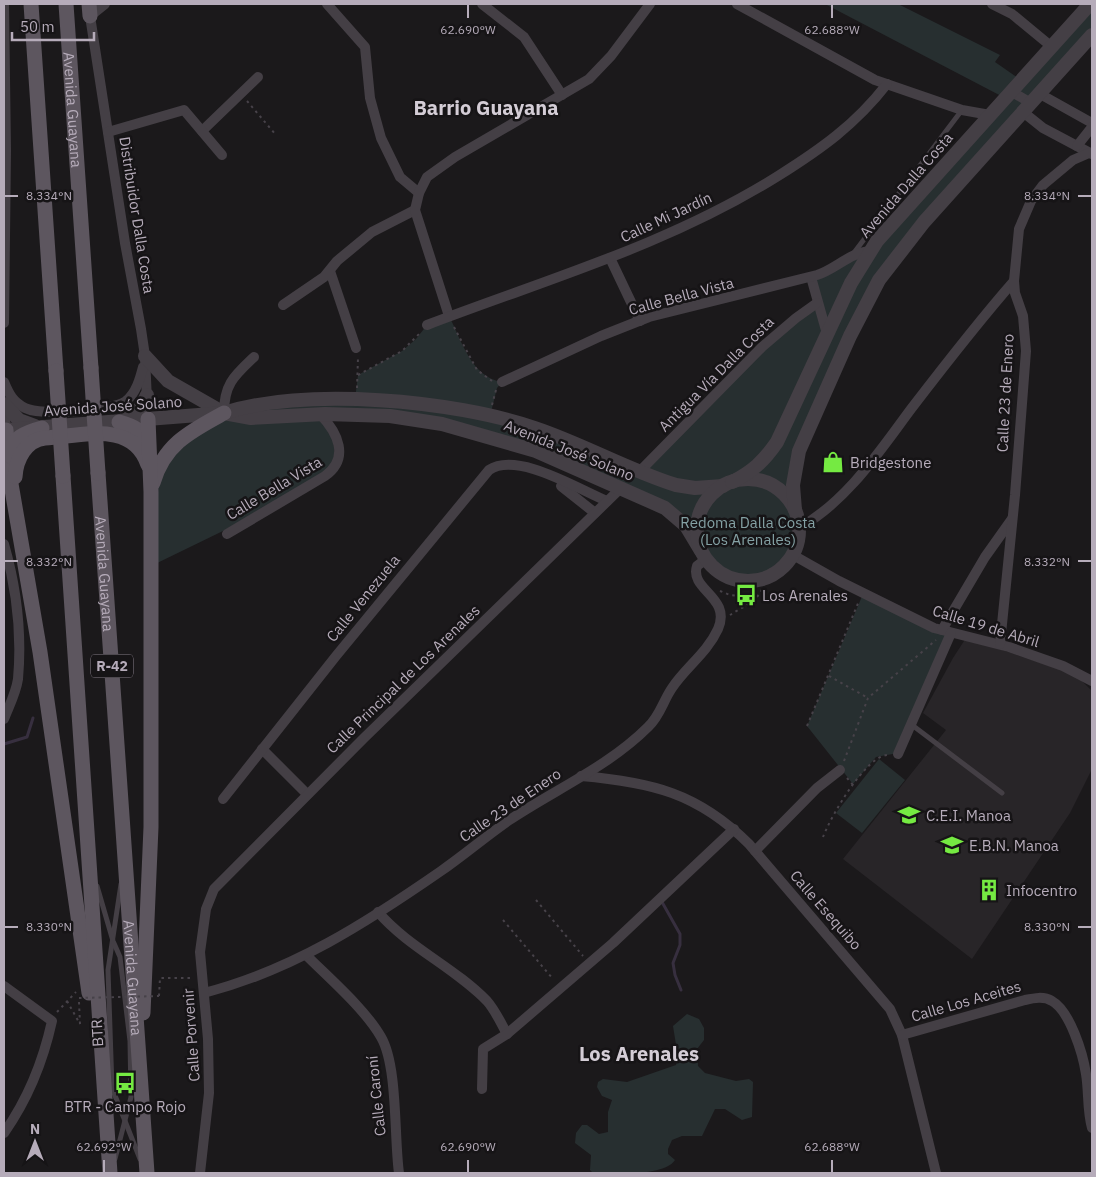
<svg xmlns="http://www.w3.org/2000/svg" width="1096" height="1177" font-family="'IBM Plex Sans',sans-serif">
	<rect width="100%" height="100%" fill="#1b191b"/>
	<polygon fill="#282528" points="966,638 1065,671 1081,680 1092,691 1092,769 1070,813 972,959 843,859 946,730 923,713 953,658"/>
	<g fill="#272f30">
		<path d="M825 4H898L1000 55 995 62 1021 80 1092 4V35L904 246 806 433 795 510 798 519 799 537 787 563 764 579 755 581 736 580 712 566 681 520 479 433 325 414 331 427 337 466 225 530 151 566V492L163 460 224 413 355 399 358 375 402 351 416 339 427 325 449 316C462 341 471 377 502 382L497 388 490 416 640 471 736 375 817 303 811 277 864 251 1005 98Z"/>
		<polygon points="863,594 951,634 898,753 876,757 853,784 807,726"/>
		<polygon points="879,759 905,780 862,833 836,813"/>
		<path d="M687 1014 699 1019 704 1028V1040L697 1049 698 1066 705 1073 736 1081 749 1079 753 1082 752 1117 742 1120 725 1109H715L702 1136H682L672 1140 668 1149V1154L675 1160C664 1177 613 1173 593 1173L590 1170 591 1155 575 1143 576 1133 582 1125H587L599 1134 608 1132V1112L612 1100 602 1096 597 1087 598 1082 603 1079 627 1082 676 1065 678 1057 673 1026Z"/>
	</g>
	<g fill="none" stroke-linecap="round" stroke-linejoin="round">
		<g stroke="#372f3f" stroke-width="3">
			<polyline points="4,744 27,737 33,718"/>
			<polyline points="662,902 680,934 680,945 673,963 675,975 681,990"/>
		</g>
		<g stroke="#474249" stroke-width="2" stroke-dasharray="2.5 4" stroke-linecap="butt">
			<polyline points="247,101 276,135"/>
			<polyline points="454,327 477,370 492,381"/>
			<polyline points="358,375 402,351 421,332"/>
			<polyline points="357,388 358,358"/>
			<polyline points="492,405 496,390"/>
			<polyline points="720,591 730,595 757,598"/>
			<path d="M730 615C744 606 765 598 764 579"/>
			<polyline points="829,676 868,698"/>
			<polyline points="807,726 859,601"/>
			<polyline points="844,761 868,698 936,640"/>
			<polyline points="847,778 853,785"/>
			<path d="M823 837C831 816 865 757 887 755"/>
			<polyline points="536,900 583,956"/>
			<polyline points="503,920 553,979"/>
			<polyline points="159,996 160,978 191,978"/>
			<polyline points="67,1001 80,1024"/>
			<polyline points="79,1002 80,1024"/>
			<polyline points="57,1012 76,992"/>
		</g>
		<g stroke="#443f45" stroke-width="5">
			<polyline points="853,254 962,110"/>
			<polyline points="912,725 1002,793"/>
			<polyline points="121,884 108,970 112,1088 140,1159"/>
			<polyline points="97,886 113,941 120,957 130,1041 131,1097 115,1159"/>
		</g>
		<g stroke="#443f45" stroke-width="10">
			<polyline points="105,4 90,16 125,243 141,329 145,356 147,401"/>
			<polyline points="327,4 365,47 370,98 381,138 400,177 419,193"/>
			<polyline points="482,4 524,37 562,95"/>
			<polyline points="737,4 875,80 962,110 990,115"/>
			<polyline points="992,4 1012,14 1052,47"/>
			<polyline points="1012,92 1031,103"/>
			<polyline points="1040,94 1092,123"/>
			<polyline points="1023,112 1043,128 1092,154"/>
			<polyline points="202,131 258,77"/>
			<polyline points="108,132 184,110 222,155"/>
			<polyline points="1077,146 1092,127"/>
			<polyline points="610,258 640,321"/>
			<polyline points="330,271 356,348"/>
			<polyline points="811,277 827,334"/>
			<polyline points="283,305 324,277 337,261 372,232 415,210"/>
			<polyline points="449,316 415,210 419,193 427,177 455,157 589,79 611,56 650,4"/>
			<polyline points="4,323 6,151 4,4"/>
			<path d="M427 325C547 279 668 245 778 176 821 149 855 125 887 84"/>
			<path d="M4 382C9 394 13 402 25 408 41 416 112 411 126 401 136 393 140 379 143 367"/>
			<path d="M502 382 601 336 649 317 817 275C836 269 850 252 871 251"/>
			<path d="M224 413C224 384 234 376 254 357"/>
			<polyline points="4,431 6,430 4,404"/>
			<polyline points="640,471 762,347 796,318 817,303"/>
			<polyline points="561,486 595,513"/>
			<path d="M799 528C847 501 879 452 911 409 944 366 978 322 1014 281"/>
			<path d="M227 534 325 476C350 458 338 433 320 414"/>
			<path d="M4 544C16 586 22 634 18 679 16 693 9 706 4 719"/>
			<polyline points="793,555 839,581 934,628 1009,647 1063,666 1092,681"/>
			<polyline points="942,630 985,557 1012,519"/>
			<polyline points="1000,644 1015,495 1026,351 1023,316 1015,293 1014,281 1019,229 1031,201 1043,185 1073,160 1089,153"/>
			<polyline points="262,749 307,794"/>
			<polyline points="898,754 951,633"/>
			<path d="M581 776C651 782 698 793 749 844L890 1009 902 1035 936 1173"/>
			<path d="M223 799 336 656 489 470C517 451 578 489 607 501"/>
			<polyline points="755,851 817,788 840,770"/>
			<path d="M378 912C409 948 454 967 487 1001 495 1010 501 1023 507 1034"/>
			<path d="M306 955C329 978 365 1009 381 1037 398 1066 394 1138 399 1173"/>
			<path d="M4 986 52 1021C43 1062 28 1099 4 1133"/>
			<path d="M204 993C293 970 366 923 441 871 464 855 485 837 508 821 554 790 608 767 648 727 660 716 663 701 672 688 686 667 707 653 718 629 732 597 689 590 697 566L706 559"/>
			<path d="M902 1035 1025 1000C1034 998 1044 996 1052 1001 1070 1011 1083 1054 1086 1074 1089 1092 1087 1110 1092 1128"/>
			<polyline points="482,1089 483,1049 507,1034 613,943 734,829"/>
			<polyline points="200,1173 209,1093 208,1039 200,952 206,909 214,889 364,738 622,487"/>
		</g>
		<g stroke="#443f45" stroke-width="14">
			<polyline points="145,356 168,381 224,413 251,418 325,414 390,416 442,424 536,451 665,508 686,526 701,551"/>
			<polyline points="4,404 19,420 35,426"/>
			<polyline points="124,419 141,408 147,395"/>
			<path d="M6 430 224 413C307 387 453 400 535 428 583 444 628 470 676 485L695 488 723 486"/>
			<circle cx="748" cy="530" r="51"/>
			<path d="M732 482C752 472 764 461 777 442L851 283 877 241 1090 4"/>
			<polyline points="795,510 793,485 799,451 850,336 879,280 924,222 1092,35"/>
		</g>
		<g stroke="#5d565f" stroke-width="15">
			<polyline points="31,4 56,371"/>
			<path id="s1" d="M66 4 91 368"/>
			<polyline points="89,4 90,16"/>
			<path d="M119 422C133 426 143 430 148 445"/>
			<polyline points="6,430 10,478 40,652 89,993"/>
			<path d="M10 456C10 438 27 432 42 428"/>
			<path id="s2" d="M98 473 147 1173"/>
			<polyline points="63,476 110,1173"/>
			<path d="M15 477C16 459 26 440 45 438 82 436 133 420 148 465"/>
			<path d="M153 483C164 444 191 431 224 413"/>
			<polyline points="143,1013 151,827 151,492 148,419"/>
		</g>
		<polyline stroke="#474249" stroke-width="2" stroke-dasharray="2.5 4" stroke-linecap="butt" points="79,998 159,996"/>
		<g stroke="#5d565f" stroke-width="15">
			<polyline points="91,368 98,473"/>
			<polyline points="56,371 63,476"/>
		</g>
	</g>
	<path fill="none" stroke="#b6acba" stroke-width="2" d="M468 5V18M832 5V18M5 196H18M1078 196H1091M5 561H18M1078 561H1091M5 927H18M1078 927H1091M104 1160V1172M468 1160V1172M832 1160V1172"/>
	<defs>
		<g id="shop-bare" transform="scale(1.725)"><path d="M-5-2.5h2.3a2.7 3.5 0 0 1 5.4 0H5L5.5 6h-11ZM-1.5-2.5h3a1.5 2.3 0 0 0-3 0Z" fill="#75ea42" stroke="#161416" stroke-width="2.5" paint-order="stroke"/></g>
		<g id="bus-bare" transform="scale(1.725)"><path d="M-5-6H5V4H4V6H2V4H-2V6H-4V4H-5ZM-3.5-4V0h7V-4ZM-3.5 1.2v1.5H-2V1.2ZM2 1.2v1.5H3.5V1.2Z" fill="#75ea42" stroke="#161416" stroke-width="2.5" paint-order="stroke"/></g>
		<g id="school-bare" transform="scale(1.725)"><path d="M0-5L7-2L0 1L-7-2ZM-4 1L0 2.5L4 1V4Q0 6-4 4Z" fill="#75ea42" stroke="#161416" stroke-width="2.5" paint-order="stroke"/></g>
		<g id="building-bare" transform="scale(1.725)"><path d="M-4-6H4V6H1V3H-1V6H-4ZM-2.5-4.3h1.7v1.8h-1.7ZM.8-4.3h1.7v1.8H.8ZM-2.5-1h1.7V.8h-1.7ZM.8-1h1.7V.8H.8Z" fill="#75ea42" stroke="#161416" stroke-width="2.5" paint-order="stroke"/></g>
	</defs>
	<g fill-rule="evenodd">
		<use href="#shop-bare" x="833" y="462"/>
		<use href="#bus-bare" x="746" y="595"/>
		<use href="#school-bare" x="909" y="815"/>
		<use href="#school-bare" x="952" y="845"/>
		<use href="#building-bare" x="989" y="890"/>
		<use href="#bus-bare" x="125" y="1083"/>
	</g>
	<g text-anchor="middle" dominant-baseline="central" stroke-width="5" stroke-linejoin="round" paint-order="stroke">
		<rect fill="#161416" stroke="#867e89" stroke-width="1" x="91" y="654.5" width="42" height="23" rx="4"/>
		<g font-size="14" font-weight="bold" fill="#b6acba">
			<text x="112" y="666">R-42</text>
		</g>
		<g font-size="15" fill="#b6acba" stroke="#161416">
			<text stroke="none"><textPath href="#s1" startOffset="106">Avenida Guayana</textPath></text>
			<text transform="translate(906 185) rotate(-49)">Avenida Dalla Costa</text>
			<text transform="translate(137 215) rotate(81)">Distribuidor Dalla Costa</text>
			<text transform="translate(666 217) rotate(-25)">Calle Mi Jardín</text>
			<text transform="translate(681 296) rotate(-15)">Calle Bella Vista</text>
			<text transform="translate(716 374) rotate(-45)">Antigua Vía Dalla Costa</text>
			<text transform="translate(1005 393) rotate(-87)">Calle 23 de Enero</text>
			<text transform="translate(113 406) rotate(-4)">Avenida José Solano</text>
			<text transform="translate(569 450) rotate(22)">Avenida José Solano</text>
			<text transform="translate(274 488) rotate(-31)">Calle Bella Vista</text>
			<text stroke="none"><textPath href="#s2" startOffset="101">Avenida Guayana</textPath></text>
			<text transform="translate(363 598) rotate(-51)">Calle Venezuela</text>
			<text transform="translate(986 626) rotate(17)">Calle 19 de Abril</text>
			<text transform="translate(403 679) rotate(-44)">Calle Principal de Los Arenales</text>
			<text transform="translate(510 805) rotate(-34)">Calle 23 de Enero</text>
			<text transform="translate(826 910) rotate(49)">Calle Esequibo</text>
			<text stroke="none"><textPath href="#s2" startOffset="506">Avenida Guayana</textPath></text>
			<text transform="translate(966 1001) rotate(-16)">Calle Los Aceites</text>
			<text transform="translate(97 1033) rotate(-93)">BTR</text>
			<text transform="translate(191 1035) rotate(-94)">Calle Porvenir</text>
			<text transform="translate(376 1096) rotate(-96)">Calle Caroní</text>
		</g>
		<g font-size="15" fill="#b6acba" stroke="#161416" text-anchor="start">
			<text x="850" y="462">Bridgestone</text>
			<text x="762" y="595">Los Arenales</text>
			<text x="926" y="815">C.E.I. Manoa</text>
			<text x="969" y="845">E.B.N. Manoa</text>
			<text x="1006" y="890">Infocentro</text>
			<text x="125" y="1106" text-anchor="middle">BTR - Campo Rojo</text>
		</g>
		<g font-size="15" fill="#84a1a4" stroke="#161416">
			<text x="748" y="522">Redoma Dalla Costa<tspan x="748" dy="17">(Los Arenales)</tspan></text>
		</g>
		<g font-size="20" font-weight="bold" fill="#d4cdd6" stroke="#161416">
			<text x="486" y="107">Barrio Guayana</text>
			<text x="639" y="1053">Los Arenales</text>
		</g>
	</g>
	<g font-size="12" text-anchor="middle" fill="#b6acba" stroke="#161416" stroke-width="5" stroke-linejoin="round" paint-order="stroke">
		<text x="468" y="34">62.690°W</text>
		<text x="832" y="34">62.688°W</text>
		<text x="49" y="200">8.334°N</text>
		<text x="1047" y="200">8.334°N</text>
		<text x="49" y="566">8.332°N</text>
		<text x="1047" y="566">8.332°N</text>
		<text x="49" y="931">8.330°N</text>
		<text x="1047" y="931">8.330°N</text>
		<text x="104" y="1151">62.692°W</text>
		<text x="468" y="1151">62.690°W</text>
		<text x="832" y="1151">62.688°W</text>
	</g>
	<rect width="1096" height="1177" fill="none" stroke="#b6acba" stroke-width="10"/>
	<g transform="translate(35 1142)" stroke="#161416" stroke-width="4" paint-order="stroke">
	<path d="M0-4L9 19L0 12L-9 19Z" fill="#b6acba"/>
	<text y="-8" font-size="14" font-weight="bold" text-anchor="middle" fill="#b6acba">N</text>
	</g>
	<path d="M12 32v8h82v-8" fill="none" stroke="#b6acba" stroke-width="2.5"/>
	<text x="20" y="32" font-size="15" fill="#b6acba" stroke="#161416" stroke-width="4" paint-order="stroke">50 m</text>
</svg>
